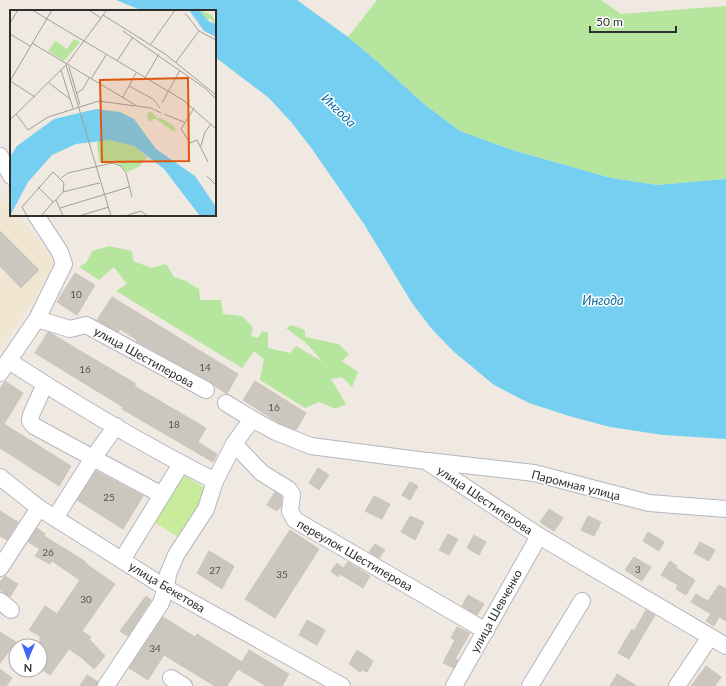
<svg xmlns="http://www.w3.org/2000/svg" width="726" height="686" font-family="Lato,sans-serif">
	<rect width="100%" height="100%" fill="#efe9e1"/>
	<polygon fill="#f0e6d1" points="1,196 11,207 11,215 18,215 58,262 0,350 0,197"/>
	<g fill="#b6e59e">
		<polygon points="377,0 601,0 621,14 726,6 726,179 657,185 611,178 512,150 460,131 424,104 379,63 348,37"/>
		<polygon points="109,246 132,251 133,261 152,268 166,264 174,277 186,281 199,289 200,300 221,300 223,314 242,316 253,327 251,336 258,338 262,331 268,333 268,348 290,353 296,346 323,362 306,343 286,328 291,325 305,330 305,337 338,344 349,354 342,361 358,372 352,387 342,377 331,379 346,404 336,409 319,402 305,408 260,380 264,359 254,351 242,368 116,291 127,284 114,267 99,280 79,267 86,263 92,251"/>
	</g>
	<polygon fill="#c9ec9a" points="184,475 208,490 178,537 154,522"/>
	<polygon fill="#75cff0" points="116,0 297,0 348,37 379,63 424,104 460,131 512,150 611,178 657,185 726,179 726,439 663,435 610,427 569,416 529,403 494,385 453,351 431,328 412,303 364,224 312,149 292,123 269,98 215,57 215,11 143,11"/>
	<g fill="#cbc7bf" stroke="#cbc5ba">
		<polygon points="0,231 39,270 21,288 0,266"/>
		<polygon points="75,273 95,285 77,315 57,302"/>
		<polygon points="112,297 238,374 227,394 215,386 211,382 136,341 137,340 120,329 118,332 97,320"/>
		<polygon points="48,332 52,334 136,384 134,386 206,428 198,442 217,454 213,462 122,409 123,407 35,353"/>
		<polygon points="5,381 23,393 4,424 71,466 59,486 0,448 0,389"/>
		<polygon points="255,381 306,413 296,430 281,424 243,400"/>
		<polygon points="318,468 329,475 319,490 309,483"/>
		<polygon points="96,471 143,496 123,529 77,500"/>
		<polygon points="410,482 418,486 410,500 402,495"/>
		<polygon points="275,492 282,497 281,506 277,511 267,505"/>
		<polygon points="374,496 390,504 382,519 365,511"/>
		<polygon points="549,509 563,518 554,531 540,522"/>
		<polygon points="0,511 18,522 7,540 0,536"/>
		<polygon points="410,516 424,522 415,540 401,532"/>
		<polygon points="588,516 601,522 594,536 581,530"/>
		<polygon points="37,528 45,534 44,536 86,562 85,563 115,584 82,631 91,637 89,639 105,656 94,669 82,658 69,649 50,675 40,668 40,636 29,630 45,606 57,614 80,580 52,561 50,564 35,556 40,549 28,542"/>
		<polygon points="290,530 319,549 275,618 245,599"/>
		<polygon points="648,532 664,542 659,551 643,541"/>
		<polygon points="448,534 458,539 449,555 439,550"/>
		<polygon points="474,535 486,542 479,555 467,548"/>
		<polygon points="700,542 715,550 709,561 694,553"/>
		<polygon points="375,544 385,550 379,558 369,552"/>
		<polygon points="209,551 234,566 222,589 197,573"/>
		<polygon points="634,557 651,567 642,581 625,570"/>
		<polygon points="670,561 677,566 676,568 695,580 686,595 676,589 678,585 661,575"/>
		<polygon points="348,562 370,576 363,588 340,574 338,577 331,571 337,563 343,568"/>
		<polygon points="5,576 18,584 10,597 0,590 0,582"/>
		<polygon points="719,585 726,589 726,621 719,617 714,626 706,621 711,614 691,602 696,594 708,601"/>
		<polygon points="468,595 484,604 477,615 462,606"/>
		<polygon points="146,596 151,600 128,636 120,631"/>
		<polygon points="646,610 655,615 629,659 618,653 632,629 634,631"/>
		<polygon points="163,617 195,637 197,634 242,662 227,686 215,686 164,655 148,680 129,668"/>
		<polygon points="307,620 325,630 317,645 299,635"/>
		<polygon points="457,627 470,633 455,659 458,660 454,668 443,663 455,640 451,638"/>
		<polygon points="0,632 16,642 0,663"/>
		<polygon points="249,650 289,674 282,686 266,686 238,669"/>
		<polygon points="357,650 373,661 367,672 362,670 360,672 349,664"/>
		<polygon points="706,666 721,677 715,686 691,686"/>
		<polygon points="0,669 12,678 6,686 0,686"/>
		<polygon points="617,674 637,686 610,686"/>
		<polygon points="87,675 98,682 97,686 80,686"/>
	</g>
	<g fill="none" stroke-linecap="round" stroke-linejoin="round">
		<g stroke="#b4b7c1" stroke-width="18">
			<g id="minor">
				<polyline points="0,156 11,176"/>
				<polyline points="37,319 70,329 86,325 206,390"/>
				<path d="M9 361C75 404 144 445 215 481L234 444 252 419"/>
				<polyline points="0,373 37,319 64,264 60,252 36,215"/>
				<polyline points="45,384 31,415 30,421 34,426 93,458 55,518"/>
				<polyline points="226,403 252,419 276,432 311,446 426,461 539,536 726,646"/>
				<polyline points="116,426 93,458 162,495"/>
				<polyline points="234,444 262,473 288,489 292,494 290,511 295,520 486,631"/>
				<polyline points="428,461 534,473 649,503 726,509"/>
				<polyline points="0,477 39,508 166,588 342,686"/>
				<polyline points="122,560 181,464"/>
				<polyline points="0,568 39,508"/>
				<polyline points="0,601 11,610"/>
				<polyline points="171,678 184,686"/>
				<polyline points="106,686 161,603 166,588 168,574 176,555 206,509 215,481"/>
				<polyline points="454,686 539,536"/>
				<polyline points="530,686 582,601"/>
				<polyline points="677,686 710,637"/>
			</g>
		</g>
		<use href="#minor" stroke="#fff" stroke-width="16"/>
	</g>
	<g text-anchor="middle" dominant-baseline="central" stroke-width="3" stroke-linejoin="round" paint-order="stroke">
		<g font-size="10" fill="#555452">
			<text x="76" y="294">10</text>
			<text x="205" y="367">14</text>
			<text x="85" y="369">16</text>
			<text x="274" y="407">16</text>
			<text x="174" y="424">18</text>
			<text x="109" y="497">25</text>
			<text x="48" y="552">26</text>
			<text x="638" y="569">3</text>
			<text x="215" y="570">27</text>
			<text x="282" y="574">35</text>
			<text x="86" y="599">30</text>
			<text x="155" y="648">34</text>
		</g>
		<g font-size="12" fill="#2e2e2e" stroke="#fff">
			<text transform="translate(144 357) rotate(29)">улица Шестиперова</text>
			<text transform="translate(576 485) rotate(14)">Паромная улица</text>
			<text transform="translate(485 500) rotate(34)">улица Шестиперова</text>
			<text transform="translate(355 555) rotate(30)">переулок Шестиперова</text>
			<text transform="translate(167 587) rotate(31)">улица Бекетова</text>
			<text transform="translate(496 611) rotate(-61)">улица Шевченко</text>
		</g>
		<g font-size="13" font-style="italic" fill="#0d6fa3" stroke="#fff">
			<text transform="translate(339 110) rotate(44)">Ингода</text>
			<text x="603" y="300">Ингода</text>
		</g>
	</g>
	<g transform="translate(10 10)">
		<rect width="206" height="206" fill="#efe9e1"/>
		<path d="M189 0 202 5 206 14 199 8 198 11ZM64 29 70 32 54 51 38 41 45 31 57 39ZM142 102 148 109 149 107 164 116 165 119H169L163 121 146 109H141L143 112 138 110 137 103ZM100 130 124 136 137 147 130 156 117 162 104 150 89 152 87 131Z" fill="#b6e59e"/>
		<path d="M179 0H189L198 11 206 14V27L194 21ZM86 99 110 102 124 109 146 139 185 166 206 197V206H190L154 159 124 136 100 130 66 134 42 145 18 172 0 206V147L7 136 44 109Z" fill="#75cff0"/>
		<path fill="none" stroke="#a29e99" stroke-width="1" d="M22 0 173 90 206 119M79 0 91 8M175 3 189 21 206 30M93 5 155 44 206 85M0 13 8 0M113 21 196 79 206 89M0 24 20 36M22 33 127 96 141 98 151 103M141 34 165 0M107 51 123 27M166 52 189 21M56 55 101 206M59 57 70 95M51 60 60 89M135 68 149 44M81 69 96 45M39 73 60 89 63 98M119 76 143 89 150 98M67 83 73 79 79 68M25 87 0 71 42 0M113 87 126 63M152 93 170 60M184 98 171 119 180 133 187 130 198 152M6 104 18 120 38 107 89 91 125 96M154 104 174 112M0 110 56 55 97 0M191 136 195 122 201 114M197 166 206 175M51 168 58 163 102 153 111 156 116 163 122 187M28 177 43 192 46 190 53 206M46 190 53 182 89 173 90 174M50 198 119 177M17 206 12 197 43 162 54 173 53 182M31 206 43 192M69 206 99 197M115 206 131 201 137 206"/>
		<path fill="#df570e" fill-opacity="0.15" stroke="#df570e" stroke-width="2" d="M178 68 179 151 92 152 90 70Z"/>
		<rect width="206" height="206" fill="none" stroke="#2e2e2e" stroke-width="2"/>
	</g>
	<g transform="translate(28 658) rotate(181)"><circle r="19" fill="#ffffff" stroke="#ababab"/>
	<path d="M0-3L7 15L0 10L-7 15Z" fill="#4264fb"/>
	<text y="-6" font-size="11" font-weight="bold" text-anchor="middle" fill="#2e2e2e">N</text>
	</g>
	<path d="M590 26v6h86v-6" fill="none" stroke="#2e2e2e" stroke-width="2"/>
	<text x="596" y="26" font-size="12" fill="#2e2e2e" stroke="#ffffff" stroke-width="3" paint-order="stroke">50 m</text>
</svg>
